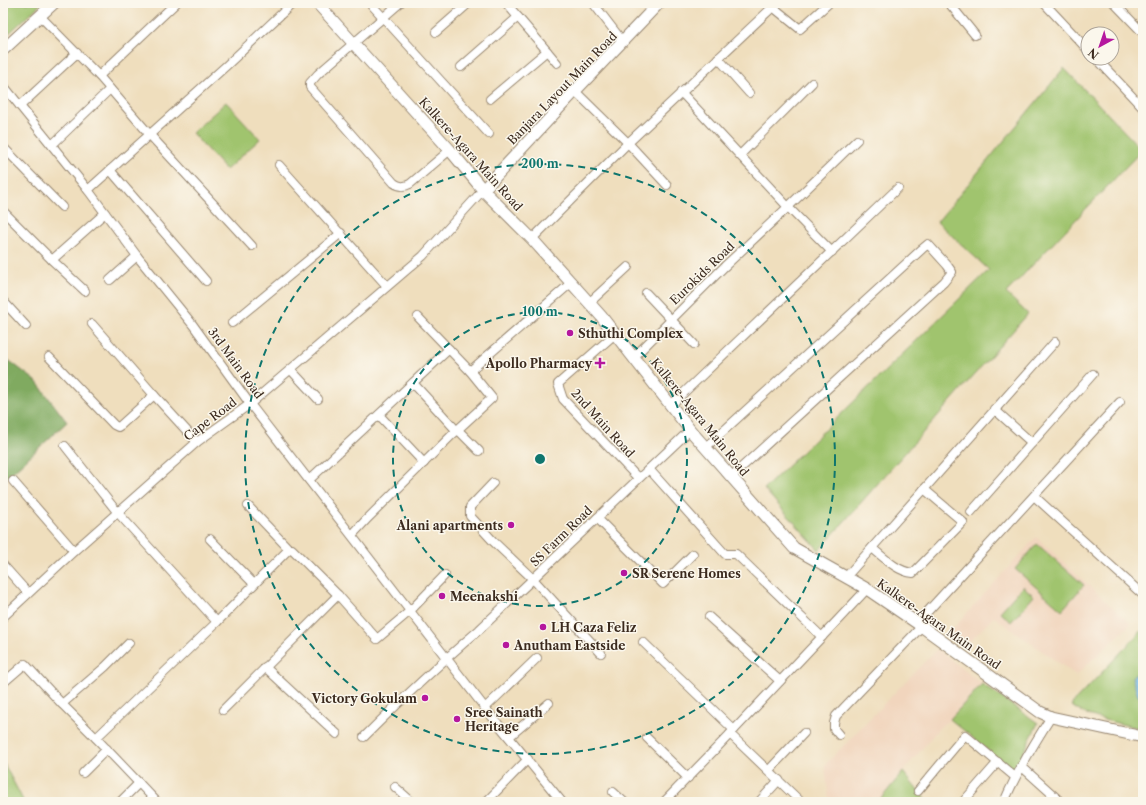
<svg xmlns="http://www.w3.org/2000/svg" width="1146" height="805" font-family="'Libre Caslon Text',serif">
	<rect width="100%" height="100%" fill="#fbf7ec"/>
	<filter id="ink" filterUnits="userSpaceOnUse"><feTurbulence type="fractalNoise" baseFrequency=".025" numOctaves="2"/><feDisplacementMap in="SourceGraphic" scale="8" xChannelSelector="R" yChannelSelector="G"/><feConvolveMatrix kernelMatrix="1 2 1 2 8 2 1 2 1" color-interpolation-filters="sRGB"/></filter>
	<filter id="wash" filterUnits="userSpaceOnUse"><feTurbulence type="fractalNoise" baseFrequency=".012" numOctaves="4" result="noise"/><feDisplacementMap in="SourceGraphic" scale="16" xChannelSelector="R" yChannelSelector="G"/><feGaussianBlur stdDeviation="0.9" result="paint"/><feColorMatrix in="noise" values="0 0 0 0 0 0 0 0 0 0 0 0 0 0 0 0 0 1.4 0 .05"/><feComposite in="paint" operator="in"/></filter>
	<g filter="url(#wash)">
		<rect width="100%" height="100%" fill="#efdebd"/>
		<g fill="#f1d5bd">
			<polygon points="1036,537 1131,624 1076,675 994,617 966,645 950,632"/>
			<polygon points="937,649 982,684 950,719 939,728 878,802 829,802 825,765"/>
		</g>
		<g fill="#a0c46e" stroke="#6e7746">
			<polygon points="3,3 42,3 6,36 3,33"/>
			<polygon points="1064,68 1142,150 1143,149 1143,151 1142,150 1006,293 1028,314 819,550 764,489 989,270 937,222"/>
			<polygon points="226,102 260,139 226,170 192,133"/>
			<polygon points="1037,544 1084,585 1062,610 1015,569"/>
			<polygon points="1023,586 1034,596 1011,622 1000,612"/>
			<path d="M1143 629V729C1124 724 1084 718 1071 705Z"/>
			<polygon points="982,684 1038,723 1014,772 950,719"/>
			<polygon points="3,762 24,802 3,802"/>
			<polygon points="903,772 927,802 878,802"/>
		</g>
		<polygon fill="#80aa61" stroke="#5e6a40" points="3,356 36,381 67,422 3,481"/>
		<polygon fill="#77beee" stroke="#597486" points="1143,670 1143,698 1138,696 1132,677"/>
	</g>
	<g filter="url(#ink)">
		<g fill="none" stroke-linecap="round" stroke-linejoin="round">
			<g stroke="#95846e" stroke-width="10">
				<g id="street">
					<polyline points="370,3 489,134"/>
					<path d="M400 3 318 74 310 83V87L394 183C400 187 404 187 410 184L450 150"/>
					<polyline points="593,3 623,42"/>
					<polyline points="949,3 975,35"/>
					<polyline points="1044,3 1088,50"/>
					<polyline points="1114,3 1143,33"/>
					<polyline points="773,7 800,29 829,3"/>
					<polyline points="40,16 99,76 150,135 252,246"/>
					<polyline points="436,32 469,3"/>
					<polyline points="547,51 557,63"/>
					<polyline points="718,58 749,93"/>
					<polyline points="1096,58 1143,108"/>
					<polyline points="461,67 518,17"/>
					<polyline points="99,76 176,3"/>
					<polyline points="3,85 88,190 137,256 193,325 250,404 485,708 562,802"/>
					<polyline points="575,91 628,143 667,185"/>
					<polyline points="681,92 788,207 832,252"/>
					<polyline points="490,99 547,51 506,3"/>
					<polyline points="20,106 77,53"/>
					<polyline points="52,145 110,89"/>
					<polyline points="3,147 62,207"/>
					<polyline points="740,155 812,83"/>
					<polyline points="279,165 387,286"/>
					<polyline points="110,170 206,281"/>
					<polyline points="88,190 227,65 293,3"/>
					<polyline points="3,211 52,260 105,213"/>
					<polyline points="532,239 628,143 777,3"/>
					<polyline points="52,260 85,291"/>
					<polyline points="110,280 137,256"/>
					<polyline points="646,293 694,344"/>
					<polyline points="3,301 26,326"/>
					<polyline points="589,303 628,267"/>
					<polyline points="418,317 470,371 572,282"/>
					<polyline points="232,323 341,233"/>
					<polyline points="92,324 154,395"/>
					<polyline points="615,334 558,384 563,399 638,478"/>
					<polyline points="49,357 114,425 118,427 121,425 154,395 197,442"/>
					<polyline points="634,357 725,266 788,207 857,140"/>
					<polyline points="291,370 318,399"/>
					<polyline points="413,383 457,431"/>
					<polyline points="671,405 898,188"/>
					<polyline points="994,409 1032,443"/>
					<polyline points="379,415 424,463"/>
					<polyline points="458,430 479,451"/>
					<polyline points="65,446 118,513 217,622"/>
					<polyline points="706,447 922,249 928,244 947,265 952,272 944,282 731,477"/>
					<polyline points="649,469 725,554 736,554 822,637"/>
					<polyline points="309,480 449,349"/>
					<polyline points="13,481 74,551"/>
					<polyline points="493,483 470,507 470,516 493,541 533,579 601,653"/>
					<polyline points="1034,496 1143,595"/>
					<polyline points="248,506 289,549"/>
					<polyline points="971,512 1093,374"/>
					<polyline points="597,518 663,584 693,554"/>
					<polyline points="352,535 366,520 453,434 492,398 470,371"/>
					<polyline points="210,539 254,584"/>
					<path d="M872 548C883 557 898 572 913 573L963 522 924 489"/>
					<polyline points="3,565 28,593"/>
					<polyline points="846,577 1055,342"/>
					<polyline points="3,617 74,551 197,442 250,404 423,256 483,190"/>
					<polyline points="709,617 780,681"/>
					<polyline points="917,623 1120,402"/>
					<polyline points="643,642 734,730"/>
					<polyline points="265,667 337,734"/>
					<polyline points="3,683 25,664 62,704 96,738 217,622 289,549 292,549 338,595 377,639 410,611 445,575"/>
					<polyline points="62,704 105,667 129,643"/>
					<polyline points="485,708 537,658"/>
					<polyline points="223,710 338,595"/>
					<polyline points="730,734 801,802"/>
					<polyline points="839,735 834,729 834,723 836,716 922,626"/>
					<path d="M364 737C401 700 439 664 479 630L690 430"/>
					<polyline points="509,737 549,703"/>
					<polyline points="96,738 157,802"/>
					<polyline points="647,738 688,778"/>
					<polyline points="1021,766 1061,802"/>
					<polyline points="769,770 804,733"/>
					<polyline points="83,773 107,749"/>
					<polyline points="395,787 412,802"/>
					<polyline points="918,791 965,735 1015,777"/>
					<polyline points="613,792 624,802"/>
					<polyline points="120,802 139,783"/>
					<polyline points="486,802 528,759"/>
					<polyline points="664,802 734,730 867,589"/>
					<polyline points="759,802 779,780"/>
					<polyline points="963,802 998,762"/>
					<path d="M1004 802C1017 772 1033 745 1051 717"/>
				</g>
			</g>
			<g stroke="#95846e" stroke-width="13">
				<g id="secondary">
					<polyline points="317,3 450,150 483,190 532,239 601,316 690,430 794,548 867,589 917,623 1040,712 1051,717 1143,737"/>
					<polyline points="3,50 54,3"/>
					<polyline points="483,190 575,91 659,3"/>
				</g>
			</g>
			<use href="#street" stroke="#fff" stroke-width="8"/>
			<use href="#secondary" stroke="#fff" stroke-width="11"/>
		</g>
	</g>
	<g fill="none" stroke="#0f766e" stroke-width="2" stroke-dasharray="7 5">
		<circle cx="540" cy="459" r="147"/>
		<circle cx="540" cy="459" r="295"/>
	</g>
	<g fill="#b5179e" stroke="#fbf7ec" stroke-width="1.5">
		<circle cx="570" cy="333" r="4"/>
		<path d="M598 357h4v4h4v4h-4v4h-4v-4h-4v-4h4z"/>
		<circle cx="511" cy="525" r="4"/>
		<circle cx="624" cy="573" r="4"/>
		<circle cx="442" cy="596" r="4"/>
		<circle cx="543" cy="627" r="4"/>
		<circle cx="506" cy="645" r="4"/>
		<circle cx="425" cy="698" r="4"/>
		<circle cx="457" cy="719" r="4"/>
	</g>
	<g text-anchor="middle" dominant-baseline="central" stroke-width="3" stroke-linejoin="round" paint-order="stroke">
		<g font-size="12" fill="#3b2a1e" stroke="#fbf7ec">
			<text transform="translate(562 88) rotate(-46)">Banjara Layout Main Road</text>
			<text transform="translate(471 154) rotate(48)">Kalkere-Agara Main Road</text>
			<text transform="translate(702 273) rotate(-44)">Eurokids Road</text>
			<text transform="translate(236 363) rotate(54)">3rd Main Road</text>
			<text transform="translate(700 417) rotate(51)">Kalkere-Agara Main Road</text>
			<text transform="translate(210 419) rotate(-37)">Cape Road</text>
			<text transform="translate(603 423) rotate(48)">2nd Main Road</text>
			<text transform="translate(561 536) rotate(-44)">SS Farm Road</text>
			<text transform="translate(939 624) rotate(35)">Kalkere-Agara Main Road</text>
		</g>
		<g font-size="12" font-weight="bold" fill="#3b2a1e" stroke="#fbf7ec" text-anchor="start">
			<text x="578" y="333">Sthuthi Complex</text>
			<text x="592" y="363" text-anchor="end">Apollo Pharmacy</text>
			<text x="503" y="525" text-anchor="end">Alani apartments</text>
			<text x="632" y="573">SR Serene Homes</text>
			<text x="450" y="596">Meenakshi</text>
			<text x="551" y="627">LH Caza Feliz</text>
			<text x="514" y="645">Anutham Eastside</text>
			<text x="417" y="698" text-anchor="end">Victory Gokulam</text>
			<text x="465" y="712">Sree Sainath<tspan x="465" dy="14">Heritage</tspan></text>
		</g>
	</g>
	<circle cx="540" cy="459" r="6" fill="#0f766e" stroke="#fbf7ec" stroke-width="2"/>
	<g font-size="12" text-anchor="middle" font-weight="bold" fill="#0f766e" stroke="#fbf7ec" stroke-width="3" stroke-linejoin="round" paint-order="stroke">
		<text x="540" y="168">200 m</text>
		<text x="540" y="316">100 m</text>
	</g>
	<rect width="1146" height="805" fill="none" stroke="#fbf7ec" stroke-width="16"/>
	<g transform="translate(1100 46) rotate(220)"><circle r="19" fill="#fbf7ec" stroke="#aea59a"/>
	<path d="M0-3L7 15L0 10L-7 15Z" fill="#b5179e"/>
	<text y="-6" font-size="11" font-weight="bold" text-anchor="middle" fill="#3b2a1e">N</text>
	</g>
</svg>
